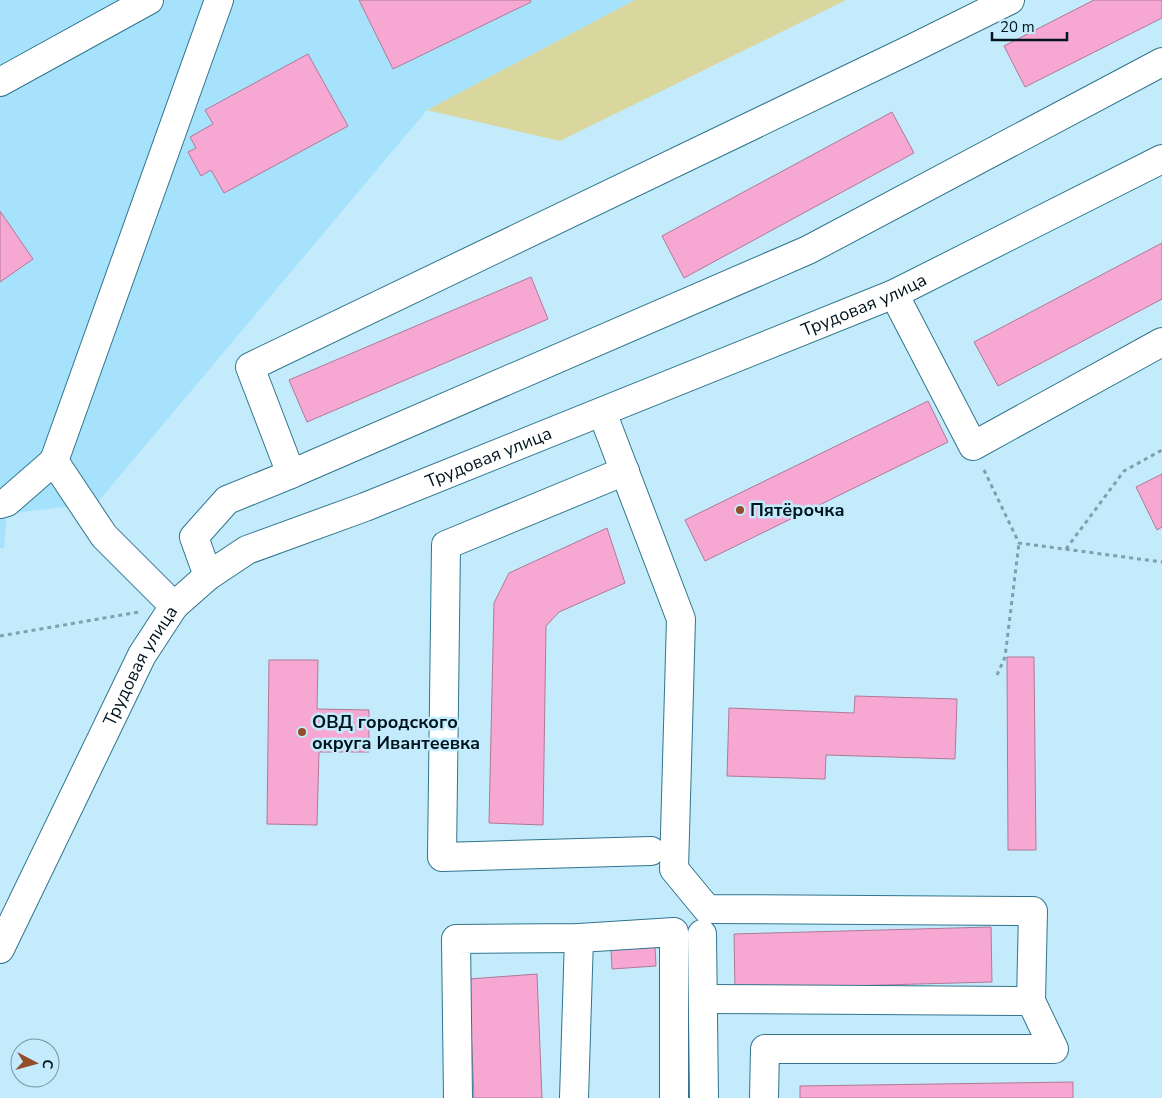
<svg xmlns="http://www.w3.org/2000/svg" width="1162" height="1098" font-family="'Nunito Sans',sans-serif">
	<rect width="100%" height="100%" fill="#c4ebfc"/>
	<polygon fill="#a6e2fb" points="0,0 635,0 427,110 97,503 7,514 4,548 0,548"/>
	<polygon fill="#d9d69e" points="635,0 846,0 560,141 427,110"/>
	<g fill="#f6a8d3" stroke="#af7997">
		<polygon points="359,0 530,0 531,2 393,69"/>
		<polygon points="1094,0 1162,0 1162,18 1025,87 1004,46"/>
		<polygon points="308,54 348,126 224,193 211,170 201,176 188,152 196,148 190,137 213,124 205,110"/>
		<polygon points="892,112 914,153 684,278 662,236"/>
		<polygon points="0,211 33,259 0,282"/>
		<polygon points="1162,243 1162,299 998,386 974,342"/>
		<polygon points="531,277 548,319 307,422 289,380"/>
		<polygon points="928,401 948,442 705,561 685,520"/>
		<polygon points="1162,474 1162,527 1157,530 1136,487"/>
		<polygon points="607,528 625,583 559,612 546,626 543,825 489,823 494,603 509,573"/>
		<polygon points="1007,657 1034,657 1036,850 1008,850"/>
		<polygon points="269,660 318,660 317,709 369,710 369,752 319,752 317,825 267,824"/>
		<polygon points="855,696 957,699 955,759 826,755 825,779 727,776 729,708 854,713"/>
		<polygon points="991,927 992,982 735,989 734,934"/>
		<polygon points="655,946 656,966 612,969 611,949"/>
		<polygon points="537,974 542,1098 474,1098 469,979"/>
		<polygon points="1073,1082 1073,1098 800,1098 800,1086"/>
	</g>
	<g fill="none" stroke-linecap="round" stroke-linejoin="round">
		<g stroke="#31758d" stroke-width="30">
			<g id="minor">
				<polyline points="0,82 149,0"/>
				<polyline points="894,294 973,446 1162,342"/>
				<polyline points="602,412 681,619 674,869 707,909 1033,911 1031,1001"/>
				<polyline points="54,461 219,0"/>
				<polyline points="625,471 446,545 442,857 651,851"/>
				<polyline points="291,474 250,367 909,50 1010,0"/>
				<polyline points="0,504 7,502 54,461 104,536 174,606"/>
				<polyline points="208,576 194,537 227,500 291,474 808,250 1162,62"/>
				<polyline points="702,934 704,1098"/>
				<path id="s1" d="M0 949 142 655 174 606 208 576 247 550 365 507 894 294 1162 159"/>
				<polyline points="703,999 1031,1001 1054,1049 765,1049 764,1098"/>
				<polyline points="458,1098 456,939 579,938 674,932 674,1098"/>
				<polyline points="574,1098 579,938"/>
			</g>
		</g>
		<g stroke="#7f9fae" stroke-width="3" stroke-dasharray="4 4" stroke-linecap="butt">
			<polyline points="984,470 1019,543 1162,562"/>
			<polyline points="1066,549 1124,471 1162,450"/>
			<polyline points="0,636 139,612"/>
			<polyline points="997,675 1005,657 1019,543"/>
		</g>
		<use href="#minor" stroke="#fff" stroke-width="28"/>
	</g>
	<g fill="#944d29" stroke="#c4ebfc" stroke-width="2">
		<circle cx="740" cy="510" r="5"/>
		<circle cx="302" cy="732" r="5"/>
	</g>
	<g text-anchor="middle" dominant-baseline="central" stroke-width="5" stroke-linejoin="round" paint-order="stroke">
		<g font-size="18" fill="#00141e" stroke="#c4ebfc">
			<text stroke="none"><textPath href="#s1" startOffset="1141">Трудовая улица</textPath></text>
			<text stroke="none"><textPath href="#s1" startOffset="736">Трудовая улица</textPath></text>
			<text stroke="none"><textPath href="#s1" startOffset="316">Трудовая улица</textPath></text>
		</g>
		<g font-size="18" font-weight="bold" fill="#00141e" stroke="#c4ebfc" text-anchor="start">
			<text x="750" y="510">Пятёрочка</text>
			<text x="312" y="722">ОВД городского<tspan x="312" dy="21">округа Ивантеевка</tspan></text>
		</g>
	</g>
	<g transform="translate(35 1063) rotate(96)"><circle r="24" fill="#c4ebfc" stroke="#7695a3"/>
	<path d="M0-4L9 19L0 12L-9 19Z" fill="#944d29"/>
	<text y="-8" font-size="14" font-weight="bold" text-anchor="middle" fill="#00141e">С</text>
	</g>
	<path d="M992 32v8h75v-8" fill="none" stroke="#00141e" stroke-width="2.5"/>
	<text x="1000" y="32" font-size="15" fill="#00141e" stroke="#c4ebfc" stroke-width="4" paint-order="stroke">20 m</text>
</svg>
